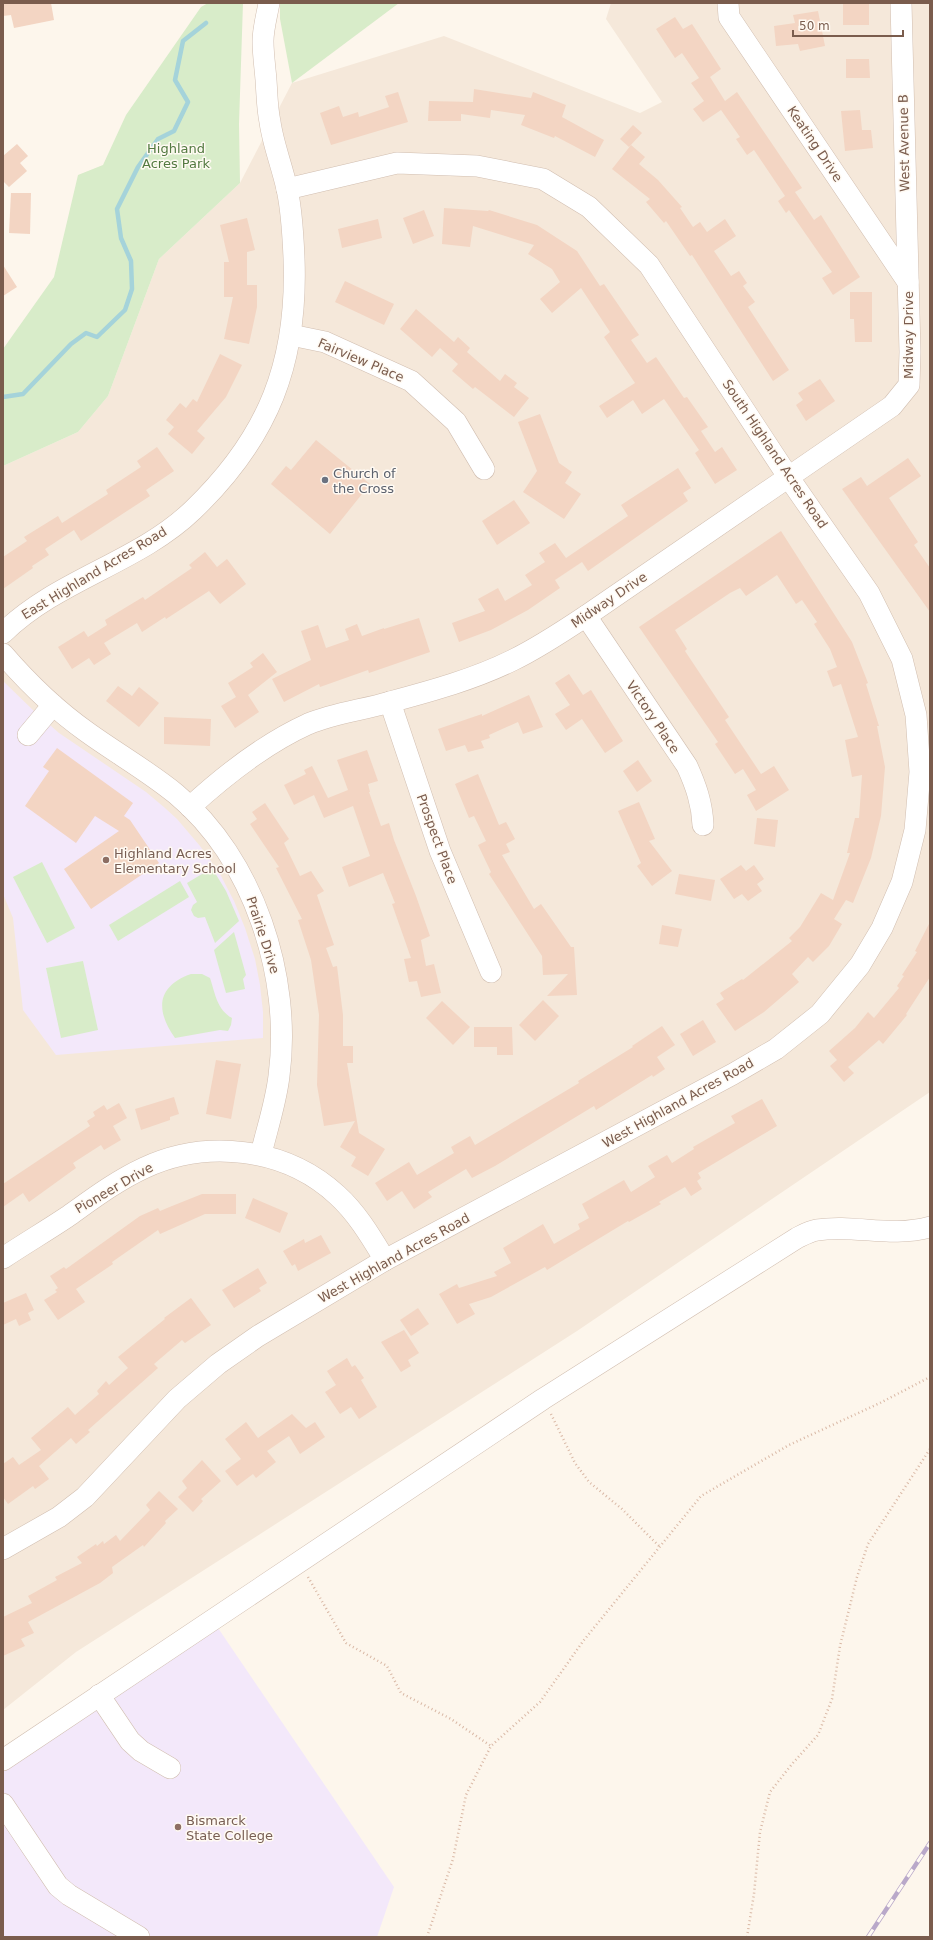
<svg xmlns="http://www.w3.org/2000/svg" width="933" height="1940" font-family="'DejaVu Sans',sans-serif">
	<rect width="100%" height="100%" fill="#fdf6ec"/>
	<polygon fill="#f5e8da" points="611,3 930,3 930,1092 577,1331 76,1652 3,1710 3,466 78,432 108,396 159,259 240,183 292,83 444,36 640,113 662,102 606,19"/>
	<g fill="#f3e8fa">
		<polygon points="3,681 35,712 59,733 146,792 165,808 177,819 200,846 220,874 234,901 245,928 255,959 260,985 263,1012 263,1038 56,1055 23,1010 13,918 3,894"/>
		<polygon points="216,1625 394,1887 377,1937 3,1937 3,1767"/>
	</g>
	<g fill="#d8ecc9">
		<polygon points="208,3 243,3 239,124 240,183 159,259 108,396 78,432 3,466 3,349 54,277 78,175 103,165 126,115 201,7"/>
		<polygon points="280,3 399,3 292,83 280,19"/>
		<polygon points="42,862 75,928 47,943 13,877"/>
		<polygon points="212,868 226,891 239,921 215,943 205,917 198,918 194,916 191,910 193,905 197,902 187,883"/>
		<polygon points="180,881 189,897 118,941 109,925"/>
		<polygon points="234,932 246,975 243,979 245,989 226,993 214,950"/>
		<polygon points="83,961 98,1030 61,1038 46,968"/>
		<path d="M191 974H202L210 978C215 993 217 1010 232 1018L231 1025 228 1031 220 1030 175 1038C155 1010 157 986 191 974Z"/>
	</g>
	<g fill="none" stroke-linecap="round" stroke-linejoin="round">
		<polyline stroke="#a5d3da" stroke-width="4.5" points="3,397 23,394 71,344 86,333 97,337 125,310 132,289 131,261 121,238 117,209 138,167 158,139 174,131 188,102 175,80 183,41 206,23"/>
	</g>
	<g fill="#f3d5c3">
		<polygon points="3,3 51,3 54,20 14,28 11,15 3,16"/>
		<rect x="843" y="3" width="26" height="22"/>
		<polygon points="818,11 825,46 800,51 798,44 776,46 774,26 795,23 793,15"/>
		<polygon points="675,17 683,29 692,24 721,69 710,77 725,101 737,92 802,188 795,192 814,220 821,215 860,277 833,295 822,278 832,272 789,210 786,213 778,201 785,196 754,150 747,155 736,139 740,137 721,110 703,122 693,109 704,101 691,83 699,78 682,53 675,58 656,29"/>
		<polygon points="846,59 869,59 870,78 846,78"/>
		<polygon points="474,89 531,98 533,92 566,105 562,117 604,140 595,157 555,136 554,138 521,125 525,115 491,110 490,118 461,114 461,121 428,121 429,101 473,102"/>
		<polygon points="398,92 408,122 331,145 320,113 339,106 343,117 358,112 359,117 389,107 385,96"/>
		<polygon points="860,110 862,130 871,130 873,148 845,151 841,111"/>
		<polygon points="633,125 642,133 629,147 620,139"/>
		<polygon points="17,144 28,156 20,163 27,171 9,187 3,181 3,156"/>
		<polygon points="631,145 645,157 639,164 658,180 682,207 680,208 693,227 700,222 707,232 725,219 736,236 714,251 731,276 739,271 747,283 743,286 755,302 748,307 789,370 773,381 692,255 690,256 666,221 664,223 646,202 650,199 612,169"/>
		<polygon points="11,193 31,193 30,234 9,233"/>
		<polygon points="444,208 488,211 489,210 537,225 577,251 600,286 604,284 639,335 631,340 647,363 656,357 684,398 687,397 708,427 701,431 715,452 722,447 737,470 715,484 695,453 699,450 664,399 642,414 633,400 607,418 599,406 635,383 604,337 610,332 581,288 552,313 540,299 560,282 552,269 528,254 534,245 473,226 470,247 442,244"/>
		<polygon points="424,210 434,236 413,244 403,218"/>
		<polygon points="247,218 255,250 247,252 247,285 257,285 257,307 249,344 224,339 233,297 224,297 224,262 229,262 220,225"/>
		<polygon points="378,219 382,238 342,248 338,229"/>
		<polygon points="3,265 17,287 3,296"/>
		<polygon points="345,281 394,304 384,325 335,302"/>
		<polygon points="850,292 872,292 872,342 855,342 854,319 850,319"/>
		<polygon points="416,309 454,342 458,337 470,348 467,352 500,381 505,374 517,383 514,387 529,398 514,417 475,387 473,389 452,371 458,364 440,348 432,357 400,329"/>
		<polygon points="220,354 242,365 226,397 197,431 205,438 192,454 168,434 174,427 166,420 180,403 186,408 193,399 197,402"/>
		<polygon points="820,379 835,401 806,421 796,405 803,400 798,393"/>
		<polygon points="540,414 559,463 572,472 565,483 581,494 564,519 523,492 537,471 518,422"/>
		<polygon points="316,440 370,484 330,534 271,484 286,466 291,470"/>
		<polygon points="157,447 174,471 146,490 150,496 81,541 74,530 45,549 49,555 32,566 33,568 3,589 3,557 27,541 24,537 58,516 62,523 108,494 106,490 141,467 137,461"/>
		<polygon points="908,458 921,476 889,498 918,542 914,545 930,568 930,612 842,489 861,477 867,486"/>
		<polygon points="678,468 691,488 683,493 688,501 588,571 582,562 555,580 560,588 528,610 491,630 459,642 452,623 485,611 478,599 498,588 505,601 532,585 525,575 545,562 539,553 555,543 566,558 628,516 621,505"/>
		<polygon points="514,500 530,523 497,545 482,521"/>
		<polygon points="781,531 852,642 868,683 866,684 879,726 877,726 885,767 881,816 871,858 853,903 846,900 834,919 842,924 829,946 813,962 808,957 792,974 799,982 764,1012 735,1031 716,1004 724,999 720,993 742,979 743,980 792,941 789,938 800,927 821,893 833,900 850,853 847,853 855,818 859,818 862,775 852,777 845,740 858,737 841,684 833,687 827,671 837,667 830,649 814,624 817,622 802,600 796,604 777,575 746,596 740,588 730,593 675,630 687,649 685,651 729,717 725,720 761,774 774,766 789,790 756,811 747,795 756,790 743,769 735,774 715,744 718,742 639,627"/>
		<polygon points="205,552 217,567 227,559 246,584 220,604 209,591 166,619 165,617 142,632 137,623 104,643 111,654 94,665 89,658 72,669 58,647 84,631 88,637 107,625 105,620 143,597 145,600 192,568 189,565"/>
		<polygon points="419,618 430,652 369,673 368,670 320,687 319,684 284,702 272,679 311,660 301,631 318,625 326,648 349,640 345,629 357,624 362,636 384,628 384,629"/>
		<polygon points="263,653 277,672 248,695 259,712 235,728 221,706 236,697 228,683 253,667 250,663"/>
		<polygon points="569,674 583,695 591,690 623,741 605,753 582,719 566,730 555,714 570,705 555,683"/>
		<polygon points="118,686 132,696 139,687 159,703 139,727 106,701"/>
		<polygon points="529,695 543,727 523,734 518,722 489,735 490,738 481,741 484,748 468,752 465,745 446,751 438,729 482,714 482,716"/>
		<polygon points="164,717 211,719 210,746 164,744"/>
		<polygon points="57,748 133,803 124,816 130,820 159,863 91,909 64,869 119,831 95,816 76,843 25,806 49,771 43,767"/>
		<polygon points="367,750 378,781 368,784 370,792 369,792 381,826 389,823 394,840 416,896 430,936 421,940 426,966 434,964 441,993 421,997 417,981 409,982 404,959 411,958 392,904 395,903 383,873 349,887 342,867 370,856 353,806 324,818 314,795 294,805 284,785 306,774 304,770 312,766 328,798 348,790 337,760"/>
		<polygon points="638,760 652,781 637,792 623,771"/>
		<polygon points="478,774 499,825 506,822 515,839 506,844 510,852 502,855 534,909 541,904 571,947 574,947 577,995 547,996 568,974 543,975 542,956 489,874 491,872 478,845 486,841 474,816 469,818 455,784"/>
		<polygon points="639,802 655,839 649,841 672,871 652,886 637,866 641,863 618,811"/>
		<polygon points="265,803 289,839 284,843 300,876 311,871 324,891 317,895 334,945 326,948 333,967 337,966 343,1015 343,1046 353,1046 353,1063 347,1063 359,1133 385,1149 368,1176 351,1166 356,1157 340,1147 355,1121 324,1126 317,1085 319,1015 311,960 298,920 302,919 276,868 279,867 250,824 257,819 252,812"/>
		<polygon points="757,818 778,820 775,847 754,844"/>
		<polygon points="741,865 746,871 754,865 764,879 757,884 762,891 748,901 742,894 734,899 720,879"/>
		<polygon points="679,874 715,880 711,901 675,894"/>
		<polygon points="930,922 930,977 906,1014 907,1015 883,1044 879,1040 848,1067 854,1073 844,1082 830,1066 837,1060 829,1051 855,1028 868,1012 874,1018 899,988 897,986 904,976 902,975 917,952 915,951"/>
		<polygon points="662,925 682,929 678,947 659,944"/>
		<polygon points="543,1000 559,1016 535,1041 519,1025"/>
		<polygon points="442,1001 470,1027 453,1045 426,1018"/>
		<polygon points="703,1020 716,1042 693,1056 680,1034"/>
		<polygon points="662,1026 675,1045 657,1057 665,1069 653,1077 652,1075 596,1110 594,1106 495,1166 472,1178 466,1169 428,1192 432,1197 414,1209 402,1191 387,1201 375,1183 409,1162 417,1175 454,1153 451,1147 470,1136 475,1145 579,1083 578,1081 633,1047 632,1046"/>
		<polygon points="474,1027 512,1027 513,1055 497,1055 497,1047 474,1047"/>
		<polygon points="216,1060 241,1064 231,1119 206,1114"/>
		<polygon points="174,1097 179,1114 170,1117 170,1120 141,1130 135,1109"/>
		<polygon points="762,1099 777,1126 698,1173 701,1178 697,1181 702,1189 691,1196 685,1187 659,1202 661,1204 629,1222 628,1221 547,1270 545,1267 491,1297 469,1304 475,1314 457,1324 439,1294 457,1284 459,1288 497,1276 494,1272 511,1263 503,1248 543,1224 554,1244 580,1229 578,1224 589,1218 582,1204 624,1180 631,1192 655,1177 648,1166 667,1155 672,1163 694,1149 693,1147 735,1123 731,1116"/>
		<polygon points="119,1103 127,1118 113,1126 121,1140 104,1150 101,1145 73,1163 76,1168 29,1202 23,1193 3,1207 3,1184 90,1126 87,1121 95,1116 93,1112 104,1105 107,1110"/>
		<polygon points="202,1194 236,1194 236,1214 205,1214 160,1234 158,1230 112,1262 113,1264 76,1289 85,1302 58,1320 44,1300 57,1292 55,1290 58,1288 50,1276 64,1267 66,1269 140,1216 158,1208 160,1211 172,1206"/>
		<polygon points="253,1198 288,1213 280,1233 245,1218"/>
		<polygon points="321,1235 331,1253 298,1271 295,1264 292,1266 283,1251 304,1239 305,1243"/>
		<polygon points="258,1268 267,1283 259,1288 261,1291 234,1308 222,1290"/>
		<polygon points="26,1293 34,1310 28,1313 31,1320 19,1326 16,1319 3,1325 3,1303"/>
		<polygon points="191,1298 211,1325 185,1343 182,1340 154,1364 158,1368 88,1430 90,1432 76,1444 71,1438 39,1466 49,1479 35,1489 33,1486 8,1504 3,1497 3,1464 13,1457 19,1465 41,1450 31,1438 68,1407 75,1415 99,1394 97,1391 106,1381 109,1385 128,1368 118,1357 165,1319 164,1318"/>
		<polygon points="418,1308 429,1324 411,1336 400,1320"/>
		<polygon points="404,1330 419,1353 408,1360 411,1366 401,1372 381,1342"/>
		<polygon points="347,1358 352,1367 355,1365 364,1378 361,1380 377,1407 359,1419 351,1407 340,1414 325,1392 336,1385 327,1371"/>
		<polygon points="292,1414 306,1428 315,1422 325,1437 300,1454 289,1436 267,1451 276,1462 256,1478 253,1474 237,1486 225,1471 241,1459 225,1439 246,1422 258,1438"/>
		<polygon points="202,1460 221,1481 201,1499 203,1501 193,1512 178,1497 187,1488 182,1481"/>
		<polygon points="159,1491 178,1509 165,1521 166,1523 144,1547 143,1545 112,1567 113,1573 100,1583 28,1622 34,1633 21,1639 25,1646 3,1656 3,1617 32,1603 28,1596 57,1580 55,1577 82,1563 77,1557 96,1544 97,1546 103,1541 104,1544 116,1535 120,1541 150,1510 146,1505"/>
	</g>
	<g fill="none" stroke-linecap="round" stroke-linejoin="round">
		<g stroke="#d1beb0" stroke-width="22">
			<g id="minor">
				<polyline points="728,3 729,17 908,282"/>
				<polyline points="291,335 325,342 411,381 456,422 484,469"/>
				<path d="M586 616 687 766C696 786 702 803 703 825"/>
				<path d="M3 633C58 579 138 563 193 510 269 437 298 362 294 258 293 234 292 212 287 189 282 166 273 144 270 122 267 108 267 93 266 80 265 67 263 54 263 41 263 29 267 15 269 3"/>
				<path d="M3 654C28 683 56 710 87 732 116 753 148 771 176 794 254 859 292 977 279 1076 276 1102 267 1129 261 1154"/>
				<polyline points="390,702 440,851 491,972"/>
				<polyline points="28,735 53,705"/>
				<path d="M190 807C226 774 264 744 308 724 334 713 363 710 390 702 431 691 475 679 513 660 538 648 562 632 586 616L892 406 909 385 910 352 901 3"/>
				<path d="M3 1258C24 1244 46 1231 67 1217 91 1200 116 1181 144 1168 206 1139 285 1147 337 1195 357 1213 371 1237 385 1260"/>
				<polyline points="3,1549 59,1517 85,1497 177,1399 218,1364 258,1336 385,1260 733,1074 776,1049 820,1014 860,965 882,928 902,882 915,830 920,772 916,715 902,659 869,593 789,478 649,265 589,207 543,179 477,166 397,163 287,189"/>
				<polyline points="99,1695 130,1741 141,1751 170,1768"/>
				<path d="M3 1760 543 1399 797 1238C803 1235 810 1231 817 1230 855 1224 890 1238 930 1227"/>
				<polyline points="3,1804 58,1886 69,1895 139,1937"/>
			</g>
		</g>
		<g stroke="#d9b8a5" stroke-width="2.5" stroke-dasharray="1 3" stroke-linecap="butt">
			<polyline points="551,1414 575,1463 589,1482 622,1509 659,1546"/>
			<polyline points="308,1577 346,1643 387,1666 401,1693 451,1719 491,1746"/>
			<polyline points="427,1937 453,1859 466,1795 491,1746 540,1702 584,1640 701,1496 789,1445 880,1403 930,1377"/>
			<polyline points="747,1937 754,1894 760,1832 770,1792 792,1764 818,1735 832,1699 840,1646 857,1577 868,1544 930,1449"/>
		</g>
		<use href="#minor" stroke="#fff" stroke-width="21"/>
		<g stroke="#b9a8c9" stroke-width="4.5">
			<polyline id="rail" points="868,1937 930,1843"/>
		</g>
		<use href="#rail" stroke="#fffaf3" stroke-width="3" stroke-dasharray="9" stroke-linecap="butt"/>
	</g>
	<circle fill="#6b7280" stroke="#fffaf3" stroke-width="1.5" cx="325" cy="480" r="4"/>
	<g fill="#8d6e63" stroke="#fffaf3" stroke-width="1.5">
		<circle cx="106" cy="860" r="4"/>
		<circle cx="178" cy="1827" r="4"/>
	</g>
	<g text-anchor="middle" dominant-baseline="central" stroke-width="3" stroke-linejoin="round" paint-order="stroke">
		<g font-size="13" fill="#7a5c4d" stroke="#fffaf3">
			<text transform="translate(904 143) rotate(-91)">West Avenue B</text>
			<text transform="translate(815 144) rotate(56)">Keating Drive</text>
			<text transform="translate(908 335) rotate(-90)">Midway Drive</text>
			<text transform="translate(361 360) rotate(23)">Fairview Place</text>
			<text transform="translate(775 454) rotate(56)">South Highland Acres Road</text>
			<text transform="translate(94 573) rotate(-31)">East Highland Acres Road</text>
			<text transform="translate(609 600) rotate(-34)">Midway Drive</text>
			<text transform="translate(653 717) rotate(56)">Victory Place</text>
			<text transform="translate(437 839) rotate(70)">Prospect Place</text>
			<text transform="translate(263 935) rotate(72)">Prairie Drive</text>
			<text transform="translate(678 1103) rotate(-29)">West Highland Acres Road</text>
			<text transform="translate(114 1188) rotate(-30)">Pioneer Drive</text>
			<text transform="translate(394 1258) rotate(-29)">West Highland Acres Road</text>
		</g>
		<g font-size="13" fill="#537a41" stroke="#fffaf3">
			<text x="176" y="148">Highland<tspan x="176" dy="15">Acres Park</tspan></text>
		</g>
		<g font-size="13" fill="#5b616d" stroke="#fffaf3" text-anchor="start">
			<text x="333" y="473">Church of<tspan x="333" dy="15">the Cross</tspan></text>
		</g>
		<g font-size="13" fill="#785e54" stroke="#fffaf3" text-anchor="start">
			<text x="114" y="853">Highland Acres<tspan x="114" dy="15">Elementary School</tspan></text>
			<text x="186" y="1820">Bismarck<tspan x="186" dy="15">State College</tspan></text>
		</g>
	</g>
	<rect width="933" height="1940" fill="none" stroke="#7a5c4d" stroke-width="8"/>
	<path d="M793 30v6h110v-6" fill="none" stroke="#7a5c4d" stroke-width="2"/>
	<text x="799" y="30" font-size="12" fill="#7a5c4d" stroke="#fffaf3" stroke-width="3" paint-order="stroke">50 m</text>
</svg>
